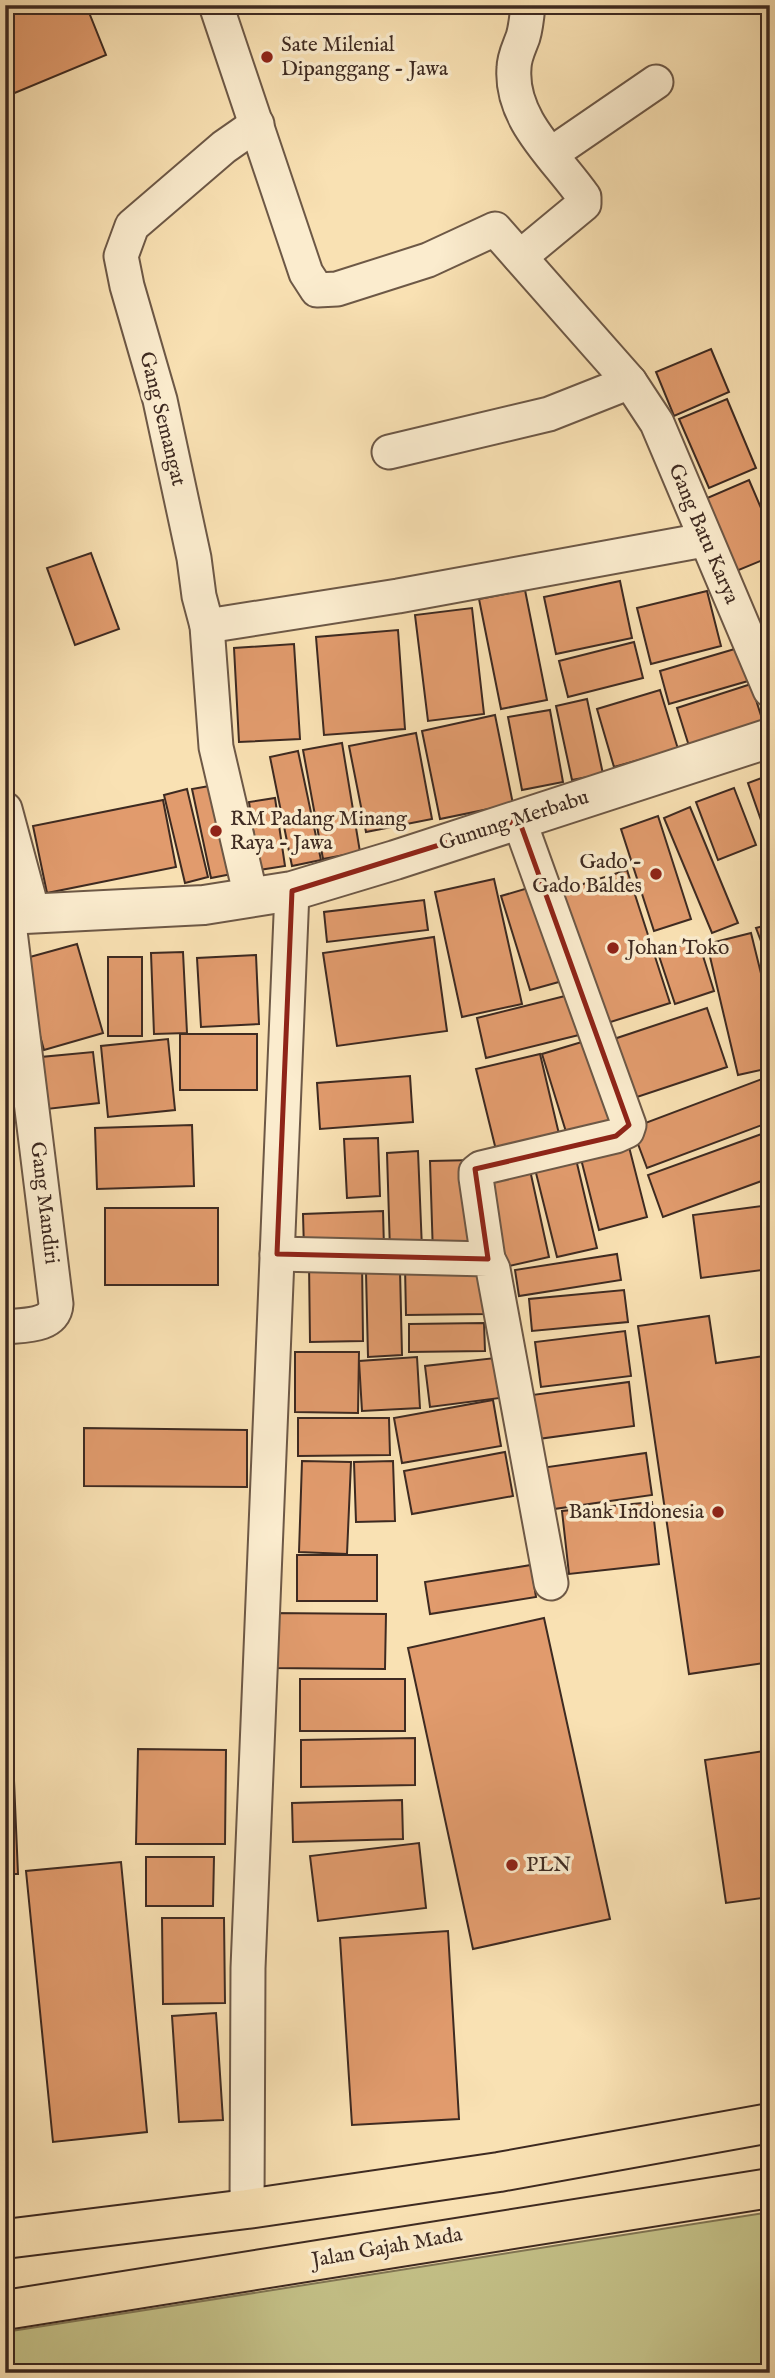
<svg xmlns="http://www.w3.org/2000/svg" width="775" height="2378" font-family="'IM FELL English',serif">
	<rect width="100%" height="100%" fill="#f9e1b3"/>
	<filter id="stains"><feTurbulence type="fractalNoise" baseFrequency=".00286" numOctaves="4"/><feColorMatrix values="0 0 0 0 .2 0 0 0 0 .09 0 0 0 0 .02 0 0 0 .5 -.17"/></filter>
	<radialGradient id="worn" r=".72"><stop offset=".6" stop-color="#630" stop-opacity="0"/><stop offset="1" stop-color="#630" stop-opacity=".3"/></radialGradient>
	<polygon fill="#c4c188" stroke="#817654" stroke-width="2" points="770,2212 770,2373 5,2373 5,2332"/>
	<g fill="#e19b6d" stroke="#3e2a21" stroke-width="2">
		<polygon points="5,5 86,5 106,55 5,97"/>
		<polygon points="711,349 729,392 674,416 656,372"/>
		<polygon points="727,399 756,468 709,488 679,419"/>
		<polygon points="749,480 770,529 770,557 729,574 698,502"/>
		<polygon points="91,553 119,629 75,645 47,568"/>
		<polygon points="620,581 632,638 556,654 544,597"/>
		<polygon points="525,590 547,700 501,709 479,599"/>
		<polygon points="707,591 721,646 651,664 637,608"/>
		<polygon points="472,608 484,714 428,721 415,615"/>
		<polygon points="398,630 405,729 324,735 316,637"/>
		<polygon points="634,642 643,678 568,697 559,661"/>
		<polygon points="294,644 300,739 239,742 234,648"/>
		<polygon points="738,648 748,681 669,704 660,671"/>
		<polygon points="751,684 763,722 689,746 677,708"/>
		<polygon points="660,690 678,749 614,767 597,709"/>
		<polygon points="587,699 603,774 572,780 556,706"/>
		<polygon points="550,710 563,782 522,790 508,717"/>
		<polygon points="495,715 513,804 440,819 422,731"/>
		<polygon points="416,733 432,819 366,832 349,746"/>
		<polygon points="342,743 360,852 323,859 303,750"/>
		<polygon points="298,751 321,860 292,866 270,757"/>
		<polygon points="770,775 770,846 748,783"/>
		<polygon points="221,784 242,872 211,878 192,789"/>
		<polygon points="734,788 756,845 718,860 696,802"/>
		<polygon points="187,789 208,877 185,883 164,795"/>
		<polygon points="275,798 285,866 259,870 249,802"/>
		<polygon points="163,800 176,867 47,893 33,826"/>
		<polygon points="690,807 738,923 712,933 664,818"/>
		<polygon points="658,816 691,919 654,931 621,829"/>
		<polygon points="627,870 670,1003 598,1026 555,893"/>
		<polygon points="494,879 522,1004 462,1017 435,892"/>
		<polygon points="535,886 566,980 530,990 501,896"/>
		<polygon points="424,900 428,930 327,942 324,912"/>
		<polygon points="770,924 770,965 756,928"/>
		<polygon points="751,933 770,1010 770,1068 738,1075 707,944"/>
		<polygon points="434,937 447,1031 337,1046 323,953"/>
		<polygon points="698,940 714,991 675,1004 658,953"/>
		<polygon points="77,944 103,1033 44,1050 19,960"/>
		<polygon points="183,952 187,1033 154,1034 151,953"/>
		<polygon points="256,955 259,1024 201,1027 197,958"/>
		<rect x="108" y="957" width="34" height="79"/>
		<polygon points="573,994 583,1034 486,1058 477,1018"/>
		<polygon points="707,1008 727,1067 634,1098 614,1039"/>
		<rect x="180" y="1034" width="77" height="56"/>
		<polygon points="595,1038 620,1118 567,1135 542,1054"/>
		<polygon points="168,1039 175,1110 108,1117 101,1046"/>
		<polygon points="93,1052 99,1103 47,1109 41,1057"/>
		<polygon points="540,1054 559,1134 496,1150 476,1069"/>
		<polygon points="410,1076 413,1122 320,1129 317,1083"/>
		<polygon points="770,1076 770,1122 647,1168 632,1128"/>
		<polygon points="192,1125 194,1186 97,1189 95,1128"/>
		<polygon points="770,1131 770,1178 663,1217 648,1175"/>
		<polygon points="378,1138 380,1196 347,1198 344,1139"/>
		<polygon points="628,1143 647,1217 599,1230 580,1155"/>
		<polygon points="418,1151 422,1249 390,1251 387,1153"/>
		<polygon points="575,1155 597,1248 557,1257 534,1165"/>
		<polygon points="474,1160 476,1254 433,1255 430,1161"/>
		<polygon points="530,1170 549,1257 500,1268 481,1181"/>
		<polygon points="770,1205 770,1269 701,1278 693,1215"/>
		<rect x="105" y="1208" width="113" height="77"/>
		<polygon points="383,1211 384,1248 304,1250 303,1214"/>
		<polygon points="617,1254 621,1280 519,1296 515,1270"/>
		<polygon points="362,1260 363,1341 310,1342 309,1262"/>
		<polygon points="487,1265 488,1314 406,1315 405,1267"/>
		<polygon points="400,1270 402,1355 368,1357 366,1272"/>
		<polygon points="624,1290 628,1322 532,1331 529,1299"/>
		<polygon points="709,1316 716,1363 770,1355 770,1662 689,1674 638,1326"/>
		<polygon points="484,1323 485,1351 409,1352 409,1324"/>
		<polygon points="625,1331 631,1376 541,1387 535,1342"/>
		<polygon points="295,1352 359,1352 358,1413 295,1412"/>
		<polygon points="417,1357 420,1408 362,1411 359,1361"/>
		<polygon points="495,1358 500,1398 430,1407 425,1366"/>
		<polygon points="629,1382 634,1426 538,1439 532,1395"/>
		<polygon points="493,1400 501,1446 402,1463 394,1418"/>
		<polygon points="298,1418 389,1418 390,1455 298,1456"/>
		<polygon points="84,1428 247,1430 247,1487 84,1486"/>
		<polygon points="505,1452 513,1496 412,1514 404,1471"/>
		<polygon points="646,1453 652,1495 540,1511 534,1469"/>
		<polygon points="302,1461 351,1462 347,1554 299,1552"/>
		<polygon points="393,1461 395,1521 356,1522 354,1462"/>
		<polygon points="652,1502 659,1564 569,1574 562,1511"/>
		<rect x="297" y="1555" width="80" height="46"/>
		<polygon points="531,1565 536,1597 430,1614 425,1582"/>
		<polygon points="269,1613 386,1614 385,1669 268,1668"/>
		<polygon points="544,1618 610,1919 473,1949 408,1648"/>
		<rect x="300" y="1679" width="105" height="52"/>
		<polygon points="12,1734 18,1874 5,1874 5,1735"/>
		<polygon points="415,1738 415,1785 301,1787 301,1740"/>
		<polygon points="138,1749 226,1750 225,1844 136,1844"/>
		<polygon points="770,1750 770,1897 726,1903 705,1760"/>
		<polygon points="402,1800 403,1839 293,1842 292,1803"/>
		<polygon points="419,1843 426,1908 318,1921 310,1856"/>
		<polygon points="146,1857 214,1857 213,1906 146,1906"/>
		<polygon points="121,1862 147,2132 53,2142 26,1871"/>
		<polygon points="162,1918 224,1918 225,2003 163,2004"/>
		<polygon points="448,1931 459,2119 352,2125 340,1938"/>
		<polygon points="216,2013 223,2120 179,2122 172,2016"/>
	</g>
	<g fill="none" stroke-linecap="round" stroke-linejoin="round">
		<g stroke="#6d5846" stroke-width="37">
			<g id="minor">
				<polyline points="216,5 306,273 317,290 337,289 428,260 495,229 630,382 657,423 770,690"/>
				<polyline points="551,154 656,82"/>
				<path d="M520 257 584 204V197C557 158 510 120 514 68 514 57 519 48 523 37 526 27 527 16 528 5"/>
				<polyline points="389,452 549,414 630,382"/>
				<polyline points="207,626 398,596 704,540"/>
				<polyline points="5,809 33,913"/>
				<polyline points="251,897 216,747 207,626 199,596 194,558 160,400 127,286 121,256 132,226 224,147 257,124"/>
				<polyline points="277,1254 488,1259 493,1269 551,1583"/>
				<polyline points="488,1259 476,1178 476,1172 481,1168 616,1136 627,1131 629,1125 519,820"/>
				<path d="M5 1327C23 1325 55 1327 56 1304L8 915"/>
				<polyline points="247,2209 248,1968 292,891"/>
			</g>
		</g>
		<g stroke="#6d5846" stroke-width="42">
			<polyline id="tertiary" points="5,915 204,905 292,891 395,860 770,738"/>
		</g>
		<g stroke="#3e2a21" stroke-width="42">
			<g id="trunk">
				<polyline points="5,2239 247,2209 499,2172 770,2123"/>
				<path d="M5 2310C260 2271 515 2227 770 2188"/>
			</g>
		</g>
		<use href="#minor" stroke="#fbecce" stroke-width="33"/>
		<use href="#tertiary" stroke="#fbecce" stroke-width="38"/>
		<use href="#trunk" stroke="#f9e1b3" stroke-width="38"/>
	</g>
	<path fill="none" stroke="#8f2418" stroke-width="5" stroke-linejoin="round" d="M519 820 629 1125 616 1136 475 1169 488 1259 277 1254 292 891Z"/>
	<g fill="#8f2418" stroke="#fbecce" stroke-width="2.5">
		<circle cx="267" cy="57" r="7"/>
		<circle cx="216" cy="831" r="7"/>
		<circle cx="656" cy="874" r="7"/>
		<circle cx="613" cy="948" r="7"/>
		<circle cx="718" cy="1512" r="7"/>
		<circle cx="512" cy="1865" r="7"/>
	</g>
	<g text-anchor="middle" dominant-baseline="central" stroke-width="7" stroke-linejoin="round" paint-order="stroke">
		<g font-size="21" fill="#3e2a21" stroke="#fbecce" text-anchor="start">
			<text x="281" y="45">Sate Milenial<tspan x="281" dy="24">Dipanggang - Jawa</tspan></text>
			<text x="230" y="819">RM Padang Minang<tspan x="230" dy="24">Raya - Jawa</tspan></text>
			<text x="642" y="862" text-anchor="end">Gado -<tspan x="642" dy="24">Gado Baldes</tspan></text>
			<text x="627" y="948">Johan Toko</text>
			<text x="704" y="1512" text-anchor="end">Bank Indonesia</text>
			<text x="526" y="1865">PLN</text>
		</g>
		<g font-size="21" fill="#3e2a21" stroke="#fbecce">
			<text transform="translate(162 419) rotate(76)">Gang Semangat</text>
			<text transform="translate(703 534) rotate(67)">Gang Batu Karya</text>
			<text transform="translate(514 821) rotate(-18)">Gunung Merbabu</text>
			<text transform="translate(44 1203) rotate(83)">Gang Mandiri</text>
			<text transform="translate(387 2248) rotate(-10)">Jalan Gajah Mada</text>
		</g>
	</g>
	<rect width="775" height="2378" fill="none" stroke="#f9e1b3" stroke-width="28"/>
	<rect x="7" y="7" width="761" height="2364" fill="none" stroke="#3e2a21" stroke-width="3.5"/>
	<rect x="14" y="14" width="747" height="2350" fill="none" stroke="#3e2a21" stroke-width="2"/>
	<rect width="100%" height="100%" filter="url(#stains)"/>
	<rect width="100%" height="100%" fill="url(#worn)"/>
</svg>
